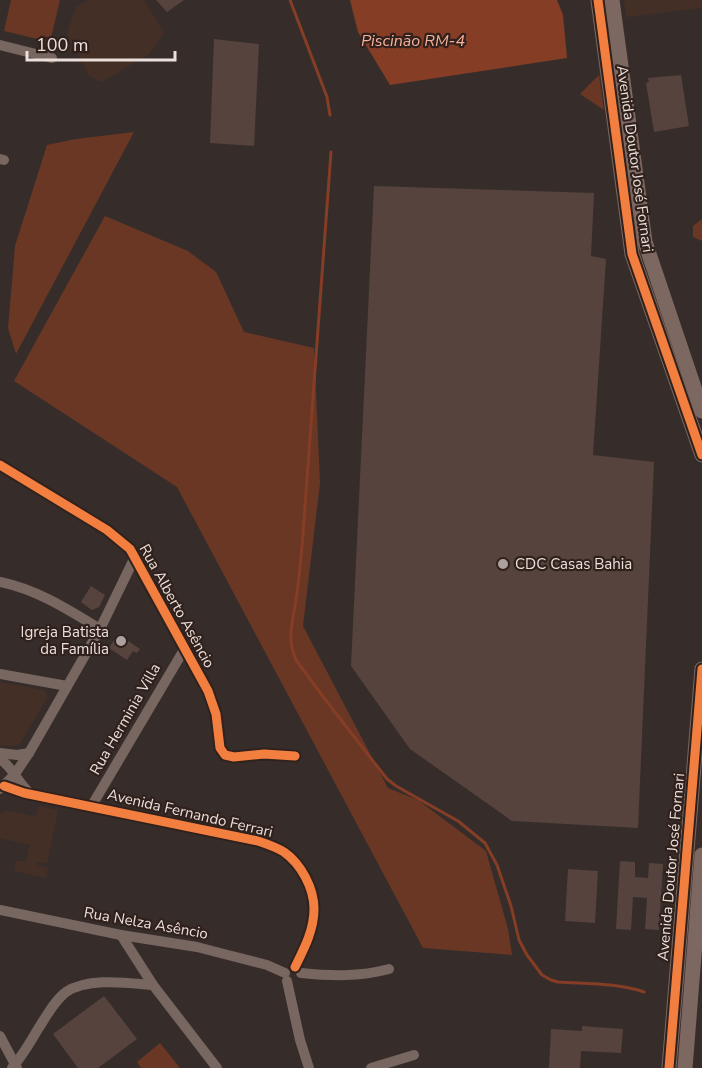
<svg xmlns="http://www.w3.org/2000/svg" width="702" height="1068" font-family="'Nunito Sans',sans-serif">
	<rect width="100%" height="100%" fill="#362d2a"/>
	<g fill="#442f27">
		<polygon points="88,0 144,0 164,33 149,54 102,82 90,77 67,34 76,7"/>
		<polygon points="624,0 702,0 702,8 626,17"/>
		<polygon points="0,682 43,690 46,692 47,698 21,742 14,746 0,745"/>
		<polygon points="39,806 58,810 47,863 37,862 37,865 48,867 46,878 14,871 16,861 26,861 30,845 0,838 0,813 4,813 6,810 36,817"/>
	</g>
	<g fill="#6a3725">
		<polygon points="11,0 60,0 50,42 4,31"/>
		<polygon points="599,75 604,110 580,94"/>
		<polygon points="134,132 16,354 8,328 15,246 47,145 76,139"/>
		<polygon points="105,216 188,251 216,272 244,332 314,348 320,483 303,626 388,788 418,800 486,851 508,929 512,955 423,948 177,487 14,381"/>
		<polygon points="702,219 702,241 693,237 693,226"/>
		<polygon points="160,1043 180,1068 141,1068 137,1062"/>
	</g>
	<polygon fill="#863d25" points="350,0 557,0 563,15 567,58 390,85 358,32"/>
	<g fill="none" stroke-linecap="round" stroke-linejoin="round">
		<g stroke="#863d25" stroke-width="3">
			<polyline points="290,0 327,97 330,115"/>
			<path d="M331 152 302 547C300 565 299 582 296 599 293 623 286 636 296 660L324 698 387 779 396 786 458 821 485 843 497 865 511 906 519 940 527 955 542 975 551 980 558 982C586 984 618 983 644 992"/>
		</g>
	</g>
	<g fill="#56433d">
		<polygon points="156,0 184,0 167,12"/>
		<polygon points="214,39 259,44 254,146 210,143"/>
		<polygon points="681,75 689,126 654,132 646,83 649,82 648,78"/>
		<polygon points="374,186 594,193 591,256 606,259 593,455 654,462 638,828 512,821 410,749 351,666"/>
		<polygon points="91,586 105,595 99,607 92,610 81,602"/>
		<polygon points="118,634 140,649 137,653 133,651 127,660 109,648"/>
		<polygon points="620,861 635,862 635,877 648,878 649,863 663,864 659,930 645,929 647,898 633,897 631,930 616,929"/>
		<polygon points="568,869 598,871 595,923 565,921"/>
		<polygon points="104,996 137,1039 98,1068 78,1068 53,1034"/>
		<polygon points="582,1026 623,1029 621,1053 581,1051 580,1068 549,1068 551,1029 582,1031"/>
	</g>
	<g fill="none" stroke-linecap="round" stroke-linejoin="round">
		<g stroke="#786660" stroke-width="10">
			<polyline points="0,45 52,58"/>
			<polyline points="0,159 4,160"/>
			<polyline points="0,465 107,530 130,549 208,691 216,714 220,748 225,755 234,757 264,754 295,756"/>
			<path d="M0 582C38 590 67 609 100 629"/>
			<polyline points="0,674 67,686"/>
			<polyline points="0,753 17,755 29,753"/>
			<path d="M0 759C14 768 18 784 31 794"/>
			<path d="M4 786 24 793 258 841C267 844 276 847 284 852 301 864 314 888 314 909 314 930 304 949 295 967"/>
			<polyline points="0,789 15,774 29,753 100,629 135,557"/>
			<polyline points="91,807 185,648"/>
			<polyline points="0,910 121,935 197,947 228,955 267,965 285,973"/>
			<polyline points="121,935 153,985 217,1068"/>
			<path d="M301 973C331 976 359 977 389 969"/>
			<polyline points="287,981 300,1040 309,1068"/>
			<polyline points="0,1036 17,1068"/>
			<path d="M12 1068C22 1056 30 1043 38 1029 46 1017 54 1001 66 992 88 977 128 983 153 985"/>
			<polyline points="371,1068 414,1055"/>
		</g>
		<g stroke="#7c6861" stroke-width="15">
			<polyline points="598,0 632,254 702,455"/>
			<polyline points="612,0 645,242 702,411"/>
			<polyline points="669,1068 702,669"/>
			<polyline points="685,1068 702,855"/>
		</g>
		<g stroke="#31211c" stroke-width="13">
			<g id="cycleway">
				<polyline points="598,0 632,254 702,455"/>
				<polyline points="0,465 107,530 130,549 208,691 216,714 220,748 225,755 234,757 264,754 295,756"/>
				<path d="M4 786 24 793 258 841C267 844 276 847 284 852 301 864 314 888 314 909 314 930 304 949 295 967"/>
				<polyline points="669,1068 702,669"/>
			</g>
		</g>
		<use href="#cycleway" stroke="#f27e40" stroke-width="9"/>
	</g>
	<g fill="#aca19e" stroke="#31211c" stroke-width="2">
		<circle cx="503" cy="564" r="6"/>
		<circle cx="121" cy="641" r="6"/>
	</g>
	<g text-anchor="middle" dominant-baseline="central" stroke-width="4.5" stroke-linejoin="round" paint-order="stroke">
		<g font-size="15" fill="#ebe0dc" stroke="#31211c">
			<text transform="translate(635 159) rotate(82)">Avenida Doutor José Fornari</text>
			<text transform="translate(177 606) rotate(61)">Rua Alberto Asêncio</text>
			<text transform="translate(125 719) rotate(-60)">Rua Herminia Villa</text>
			<text transform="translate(190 813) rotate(13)">Avenida Fernando Ferrari</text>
			<text transform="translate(671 867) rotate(-85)">Avenida Doutor José Fornari</text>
			<text transform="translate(146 923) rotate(10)">Rua Nelza Asêncio</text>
		</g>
		<g font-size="15" fill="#ebe0dc" stroke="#31211c" text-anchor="start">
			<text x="515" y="564">CDC Casas Bahia</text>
			<text x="109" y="632" text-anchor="end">Igreja Batista<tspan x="109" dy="17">da Família</tspan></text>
		</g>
		<g font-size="16" font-style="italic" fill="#f6b19a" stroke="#31211c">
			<text x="413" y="41">Piscinão RM-4</text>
		</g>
	</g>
	<path d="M27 51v9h148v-9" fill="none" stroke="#ebe0dc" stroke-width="3"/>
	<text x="36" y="51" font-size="18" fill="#ebe0dc" stroke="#31211c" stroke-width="4.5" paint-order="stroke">100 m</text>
</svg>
